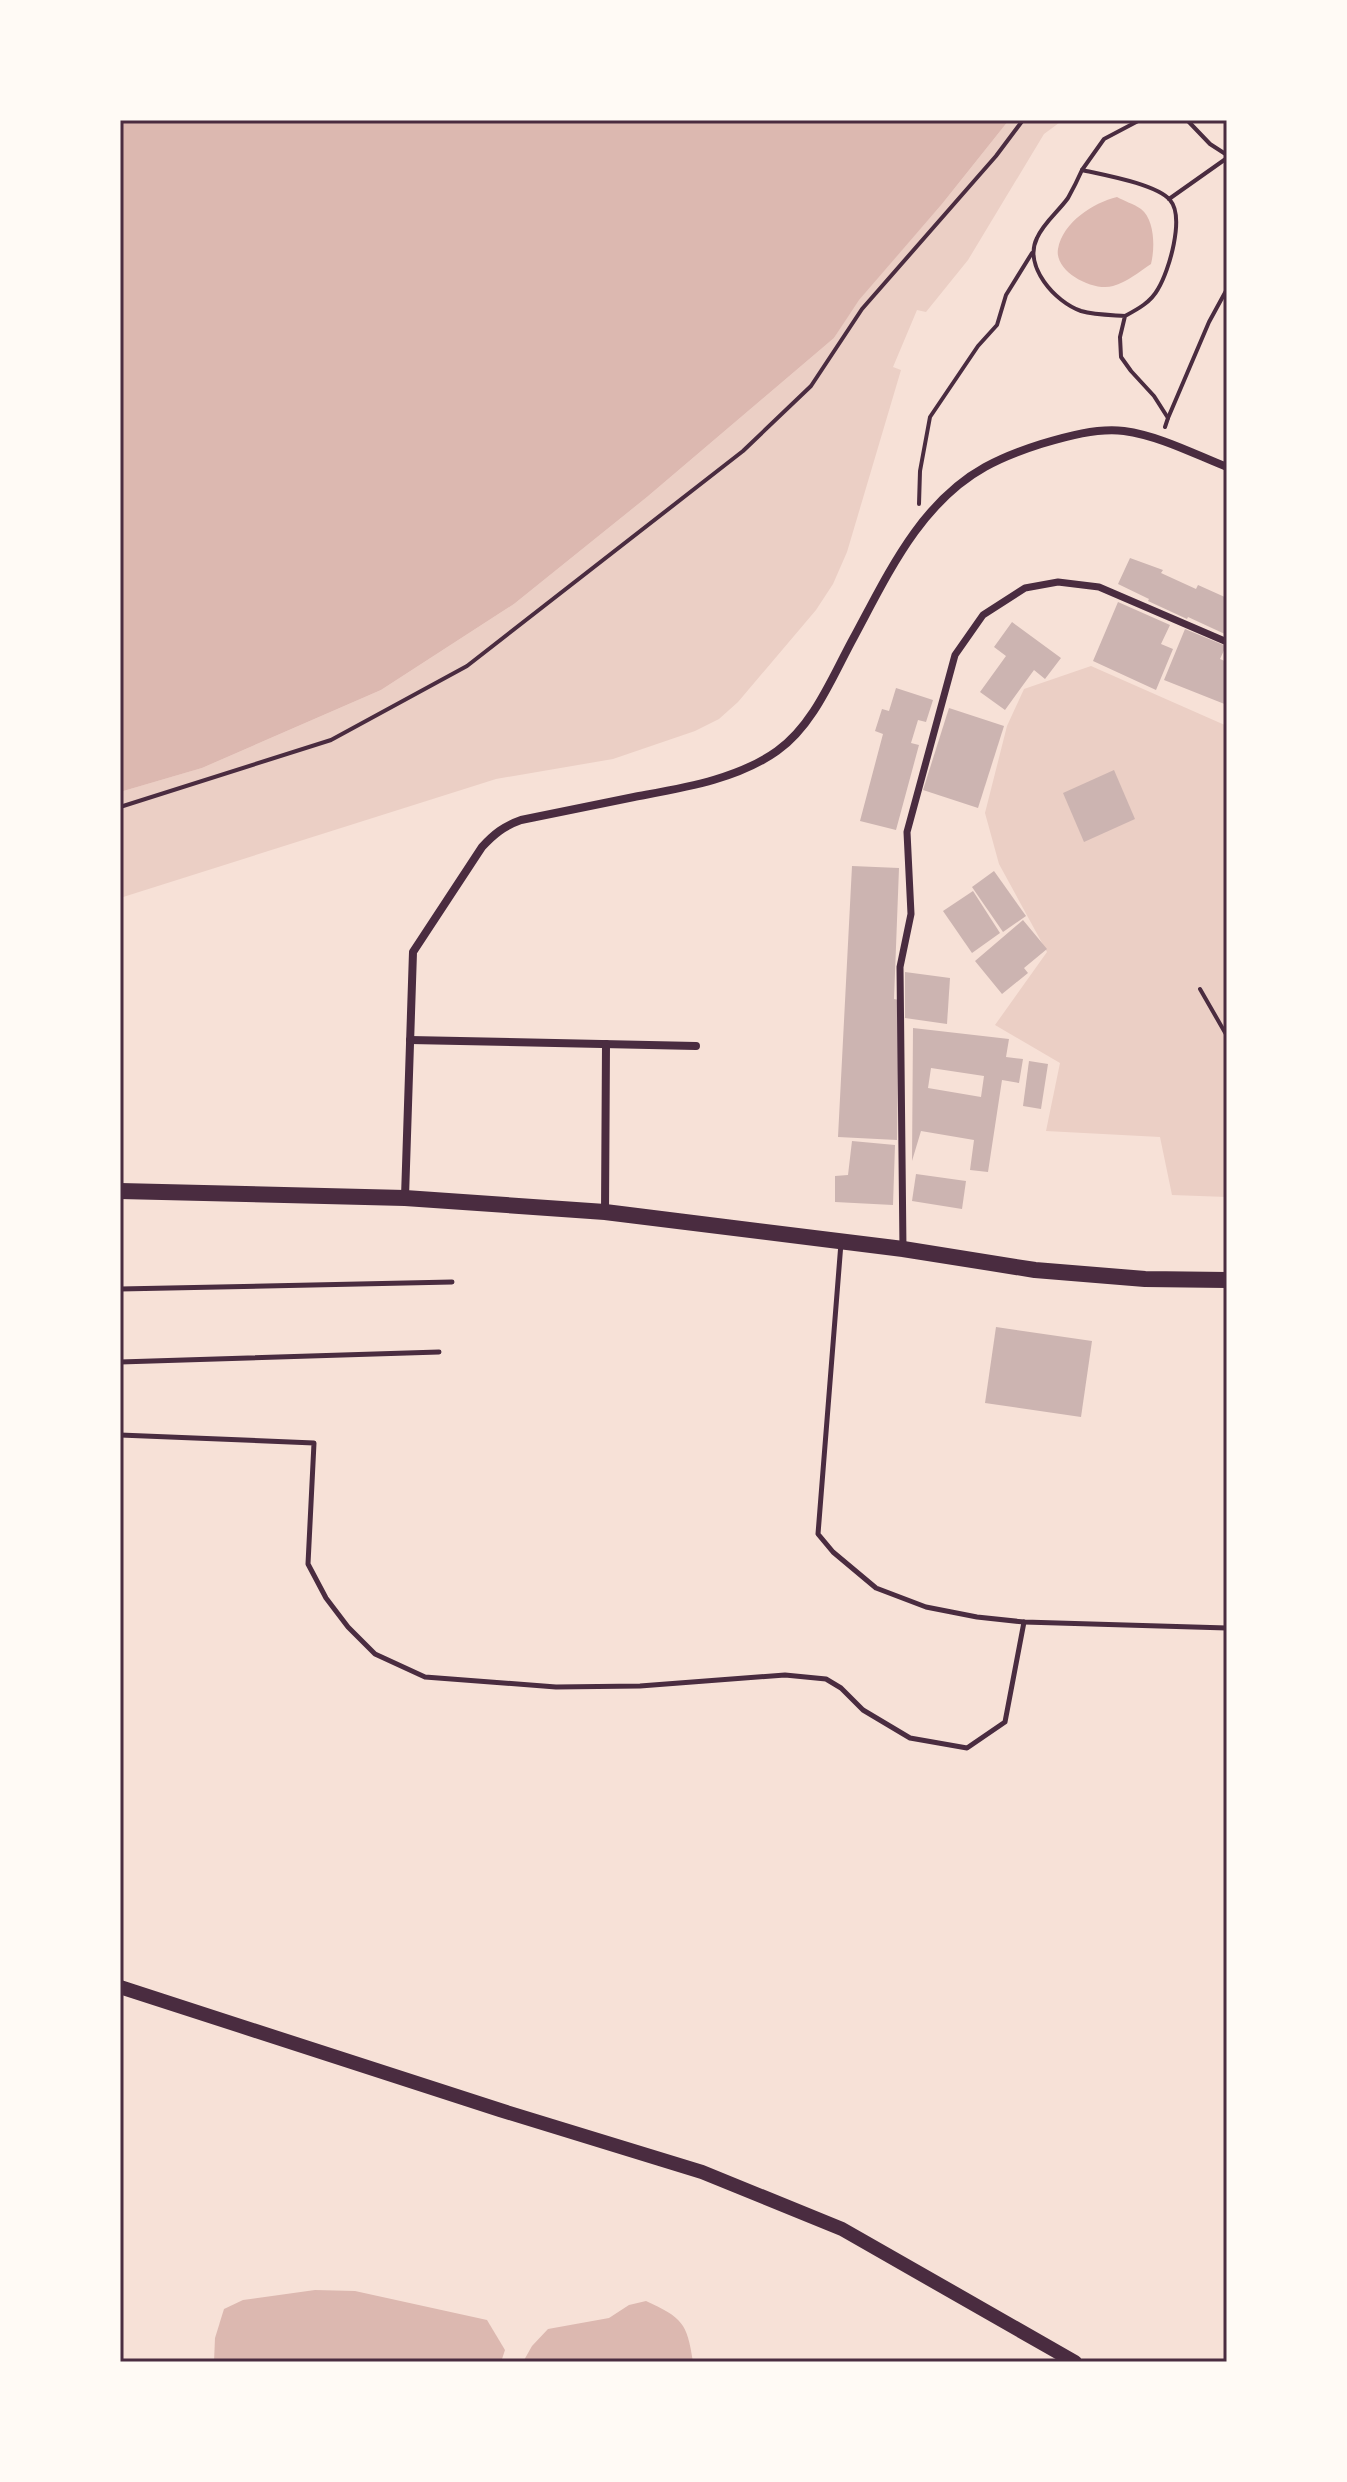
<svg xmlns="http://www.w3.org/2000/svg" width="1347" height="2482" font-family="'Exo 2',sans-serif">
	<rect width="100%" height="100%" fill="#f7e1d7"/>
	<g fill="#ebcfc5">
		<polygon points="1009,120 1063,120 1044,134 968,260 926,312 917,310 893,367 901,370 847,552 833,584 816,610 738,702 719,719 695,731 613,759 496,779 120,898 120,792 202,768 381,690 514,604 647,497 834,338 858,300 942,204"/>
		<polygon points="1091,666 1227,726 1227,1197 1172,1195 1160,1137 1046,1131 1060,1063 995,1025 1047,952 999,864 985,813 1007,726 1024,689"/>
	</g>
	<g fill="#dcb8b0">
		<polygon points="120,120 1009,120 942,204 859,300 834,338 647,497 514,604 381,690 202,768 120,792"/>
		<path d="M1117 197C1124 201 1134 204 1141 209 1155 220 1155 248 1151 264 1139 272 1127 282 1113 286 1094 292 1054 272 1058 249 1063 222 1093 203 1117 197Z"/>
		<polygon points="315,2290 355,2291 487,2320 505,2350 501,2362 214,2362 215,2338 224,2309 243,2300"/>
		<path d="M646 2301C682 2318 687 2322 693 2362H523L532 2346 548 2329 609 2318 629 2305Z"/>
	</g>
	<g fill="#ccb4b1" fill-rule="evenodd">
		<polygon points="1130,558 1163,570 1161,573 1196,589 1198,585 1227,598 1227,635 1188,617 1187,619 1148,601 1149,599 1118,584"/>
		<polygon points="1118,602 1170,625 1161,644 1173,649 1156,690 1093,661"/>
		<polygon points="1012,622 1061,658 1045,679 1034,670 1005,710 980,692 1006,656 994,647"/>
		<polygon points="1185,629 1226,646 1220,659 1227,662 1227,705 1164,680"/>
		<polygon points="896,688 933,700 926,722 918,720 911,743 919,745 896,830 860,821 883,734 875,731 882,709 889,711"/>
		<polygon points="949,708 1004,726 978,808 923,790"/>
		<polygon points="1114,770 1135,819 1084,842 1063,793"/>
		<polygon points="852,866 899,868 894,999 899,1000 897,1140 838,1137"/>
		<polygon points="994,871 1026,916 1003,932 972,887"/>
		<polygon points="973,891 1000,933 972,953 943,911"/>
		<polygon points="1023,920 1047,949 1024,968 1028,973 1002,994 975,961"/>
		<polygon points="905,972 950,978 947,1024 905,1018"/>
		<path d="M913 1028 1009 1039 1006 1057 1023 1059 1019 1083 1002 1080 988 1172 970 1170 974 1140 921 1131 912 1161ZM931 1068 984 1076 981 1097 928 1088Z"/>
		<polygon points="1029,1061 1048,1064 1041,1109 1023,1106"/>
		<polygon points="852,1141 895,1145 893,1205 835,1202 835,1176 848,1175"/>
		<polygon points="916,1174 966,1181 962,1209 912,1201"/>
		<polygon points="996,1327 1092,1341 1081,1417 985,1403"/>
	</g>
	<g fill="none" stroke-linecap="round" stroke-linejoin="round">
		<g stroke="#4a2c40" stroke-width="4">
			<polyline points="1187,120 1210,144 1227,155"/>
			<polyline points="1082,170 1104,139 1140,120"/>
			<polyline points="1169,199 1227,158"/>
			<path d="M1125 316C1111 315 1095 315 1081 311 1055 302 1023 266 1037 238 1044 222 1058 212 1068 198 1073 189 1078 179 1082 170 1104 175 1156 184 1170 200 1185 217 1169 271 1158 289 1151 302 1138 309 1125 316L1120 337 1121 357 1131 371 1154 396 1168 418 1165 427"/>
			<polyline points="1168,418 1209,322 1227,289"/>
			<polyline points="919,504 920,471 930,417 978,346 997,325 1006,295 1032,253"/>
			<polyline points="120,807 331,740 467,666 743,451 811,386 862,309 996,156 1023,120"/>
			<polyline points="1200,989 1227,1036"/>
		</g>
		<g stroke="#4a2c40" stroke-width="5">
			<polyline points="841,1243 818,1534 833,1552 876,1588 926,1607 977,1617 1024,1622 1227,1628"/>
			<polyline points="120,1289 452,1282"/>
			<polyline points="120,1362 439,1352"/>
			<polyline points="120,1435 314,1443 308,1564 326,1598 348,1627 375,1654 425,1677 556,1687 640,1686 785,1675 826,1679 841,1688 863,1710 910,1738 967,1748 1005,1722 1024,1622"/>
		</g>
		<polyline stroke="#4a2c40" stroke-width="7" points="903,1249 900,967 911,914 907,832 955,655 983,615 1025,588 1058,582 1099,587 1227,642"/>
		<g stroke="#4a2c40" stroke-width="8">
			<polyline points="410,1040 696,1046"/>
			<path d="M405 1197 413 952 482 847C494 834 504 826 521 820 559 812 596 805 634 797 682 788 736 780 777 751 814 725 833 675 854 637 888 574 920 503 985 467 1003 457 1022 450 1041 444 1068 436 1096 428 1124 431 1160 436 1194 454 1227 467"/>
			<polyline points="605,1212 606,1044"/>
		</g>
		<polyline stroke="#4a2c40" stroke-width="14" points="120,1987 500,2110 702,2172 842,2229 1075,2362"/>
		<polyline stroke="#4a2c40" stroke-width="16" points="120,1191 405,1198 605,1212 903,1249 1035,1270 1145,1279 1227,1280"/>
	</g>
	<rect width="1347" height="2482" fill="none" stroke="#fffaf5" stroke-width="244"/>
	<rect x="122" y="122" width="1103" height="2238" fill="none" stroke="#4a2c40" stroke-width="3"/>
</svg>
